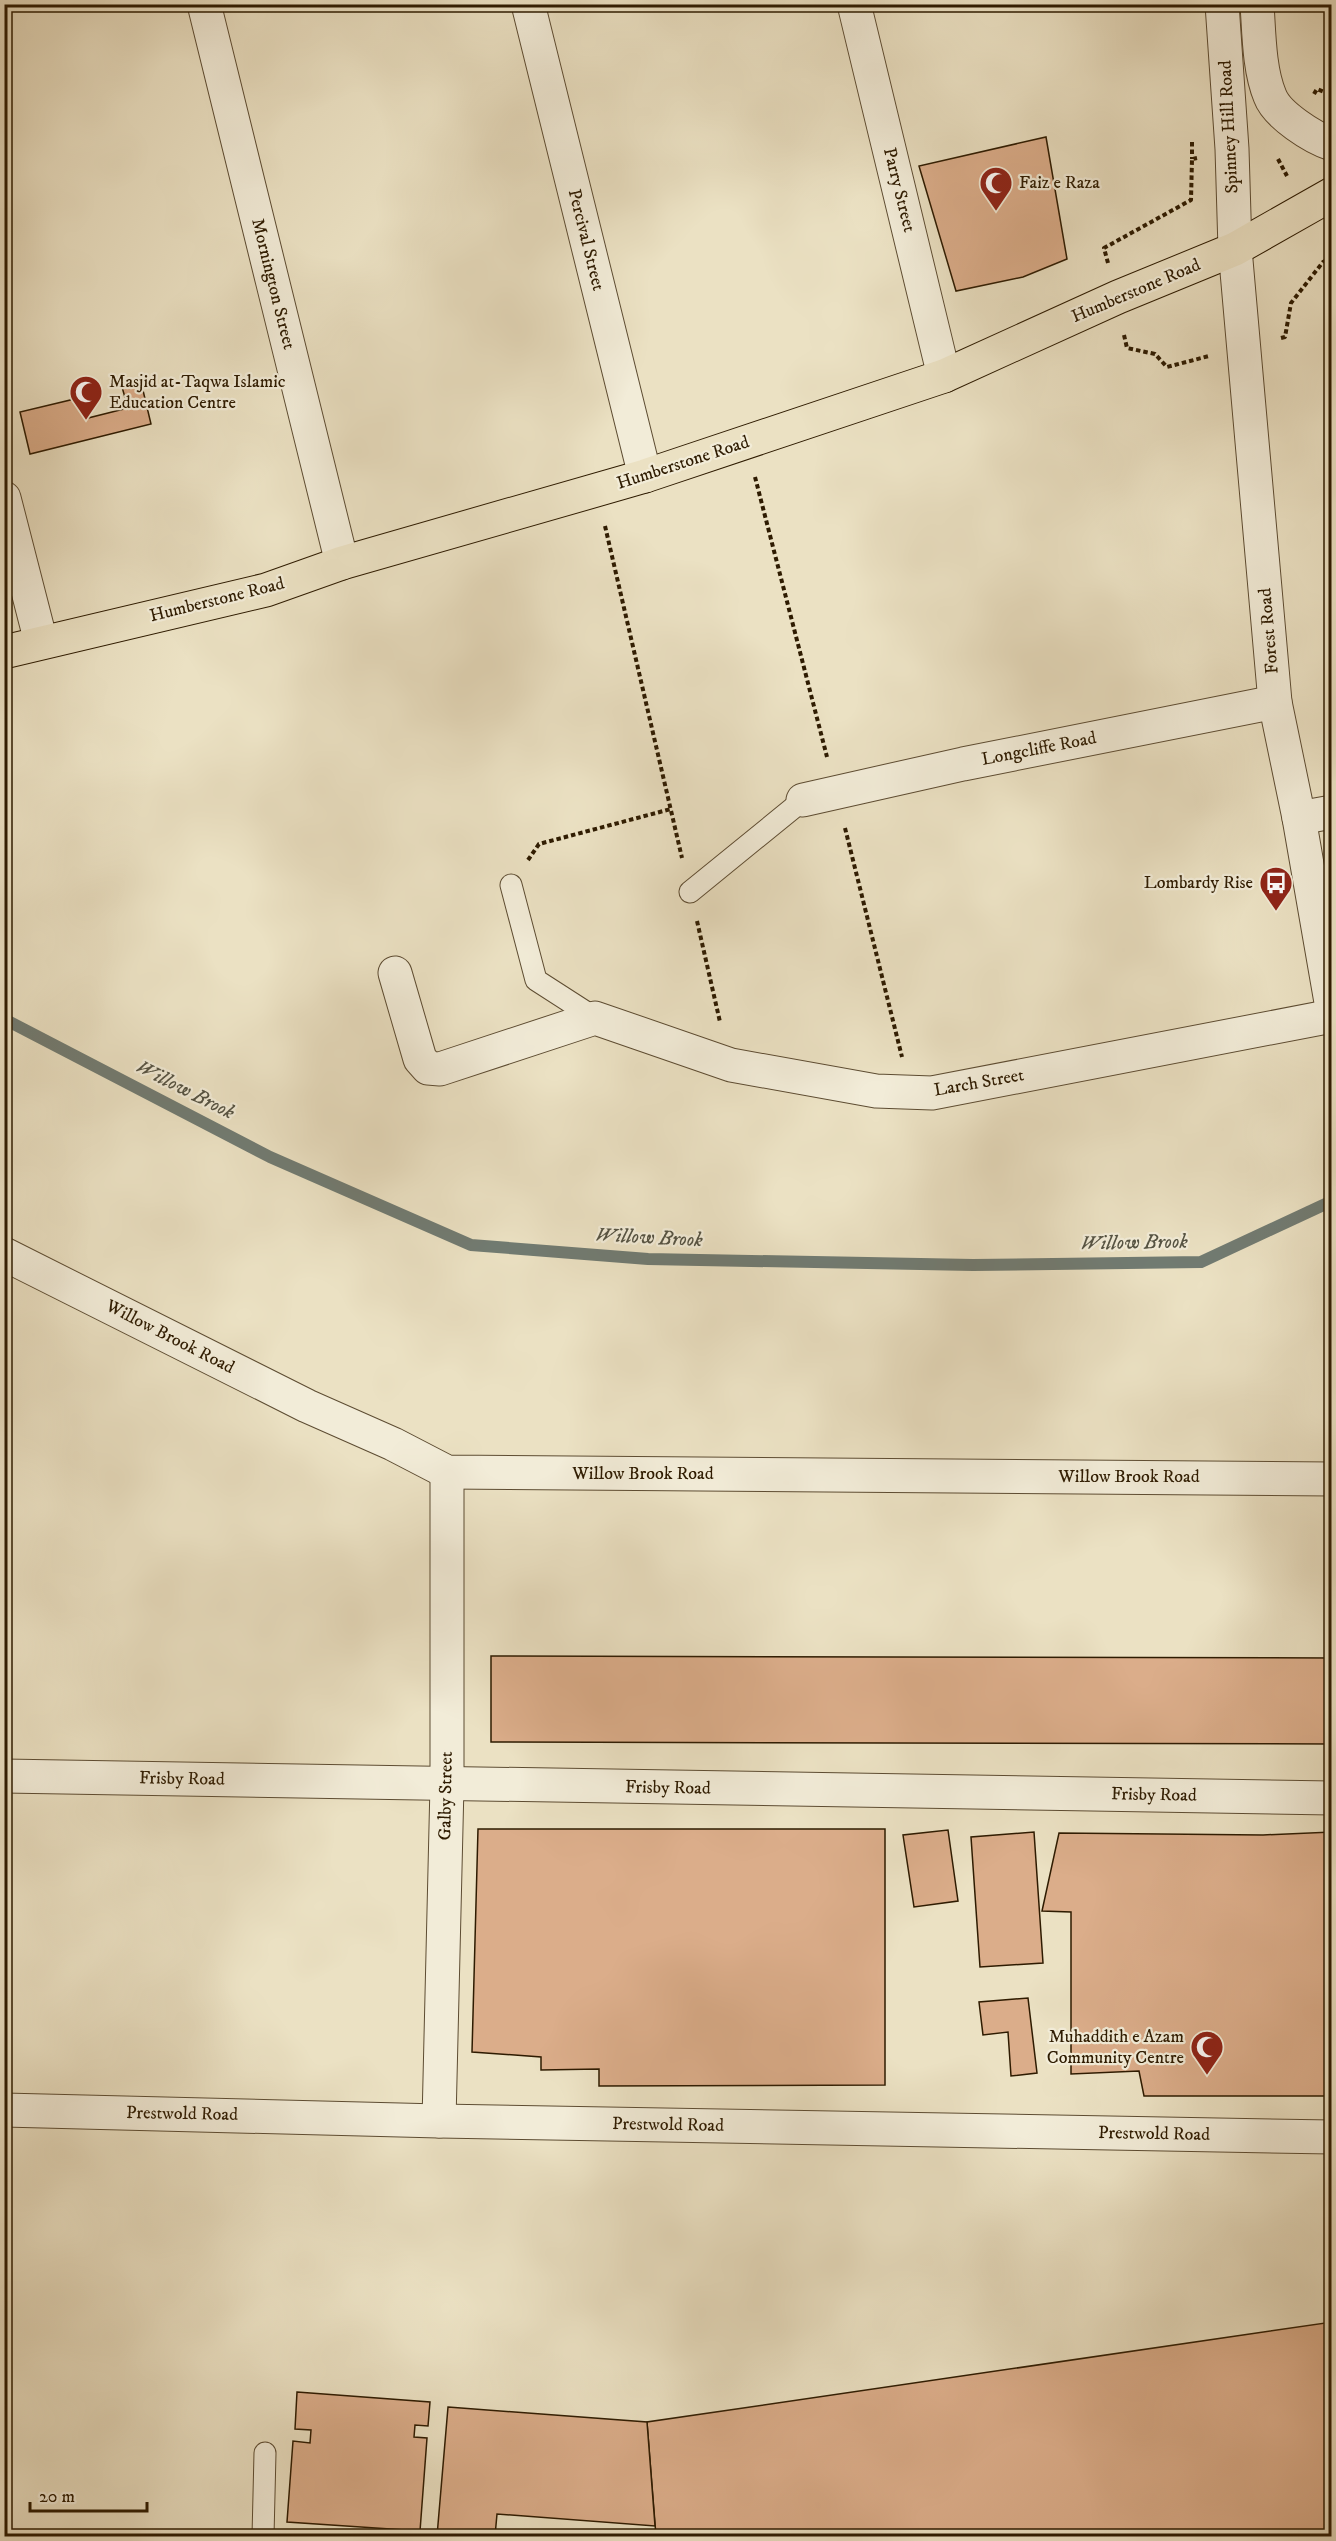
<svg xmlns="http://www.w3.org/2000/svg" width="1336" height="2541" font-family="'IM FELL DW Pica',serif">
	<rect width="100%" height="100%" fill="#ebe1c3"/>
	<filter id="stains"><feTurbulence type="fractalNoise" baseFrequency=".00333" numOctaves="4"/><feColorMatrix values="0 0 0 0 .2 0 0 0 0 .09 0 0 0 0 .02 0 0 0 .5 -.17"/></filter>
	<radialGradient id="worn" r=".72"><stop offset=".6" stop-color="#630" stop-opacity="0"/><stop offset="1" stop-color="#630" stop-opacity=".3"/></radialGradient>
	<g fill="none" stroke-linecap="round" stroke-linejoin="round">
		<polyline stroke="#717b72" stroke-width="12" points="4,1019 270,1157 471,1245 648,1259 973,1265 1201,1262 1332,1201"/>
	</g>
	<g fill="#dbad8a" stroke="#2e1b01" stroke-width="1.5">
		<polygon points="1046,137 1067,259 1023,277 956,291 919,166"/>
		<polygon points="141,382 151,424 30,454 20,412 83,397 88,418 128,408 122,387"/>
		<polygon points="491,1656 1332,1658 1332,1744 491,1742"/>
		<polygon points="478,1829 885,1829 885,2085 599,2086 599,2069 541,2070 541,2057 472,2052"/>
		<polygon points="948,1830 958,1901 914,1907 903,1835"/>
		<polygon points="1034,1832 1043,1963 980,1967 971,1837"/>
		<polygon points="1332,1832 1332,2096 1144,2096 1139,2071 1071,2074 1071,1912 1042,1911 1059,1833 1263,1835"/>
		<polygon points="1028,1998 1037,2073 1011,2076 1008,2032 983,2035 979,2002"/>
		<polygon points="1332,2322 1332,2536 656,2536 647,2422"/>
		<polygon points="297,2392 430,2402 428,2426 415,2425 414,2437 427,2438 420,2531 287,2522 293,2441 310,2443 311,2430 295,2429"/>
		<polygon points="448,2407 647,2422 655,2526 497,2514 495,2536 437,2536"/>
	</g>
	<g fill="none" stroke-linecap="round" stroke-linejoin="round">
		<g stroke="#5d4c32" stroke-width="23">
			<g id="service">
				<polyline points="511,885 536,980 595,1018"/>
				<polyline points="690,892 803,800"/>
				<polyline points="263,2536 265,2453"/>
			</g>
		</g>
		<g stroke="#5d4c32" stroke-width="35">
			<g id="minor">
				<polyline points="204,4 342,563"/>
				<polyline points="528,4 645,476"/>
				<polyline points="854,4 944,376"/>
				<polyline points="4,498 41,642"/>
				<polyline points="803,800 963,764 1275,702"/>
				<polyline points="1299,818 1332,812"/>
				<polyline points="395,973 420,1059 428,1068 440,1069 595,1018 731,1065 876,1091 932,1093 1332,1016"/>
				<polyline points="4,1254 307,1406 393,1444 447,1472 1332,1479"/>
				<polyline points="4,1776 1332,1798"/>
				<polyline points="4,2110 439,2121 1332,2137"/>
				<polyline points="439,2121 447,1785 447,1472"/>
			</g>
		</g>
		<g stroke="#5d4c32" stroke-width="35">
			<g id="tertiary">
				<polyline points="1222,4 1232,149 1235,249 1275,702 1299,818 1332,1008"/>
				<path d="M1257 4C1259 33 1259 70 1270 96 1277 115 1313 138 1332 144"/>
			</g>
		</g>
		<g stroke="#2e1b01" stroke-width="35">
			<polyline id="primary" points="4,652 266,590 342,563 645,476 944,376 1118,297 1235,249 1332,194"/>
		</g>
		<g stroke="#2e1b01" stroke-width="4" stroke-dasharray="4.5 3" stroke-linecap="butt">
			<polyline points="1314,94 1317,89 1332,95"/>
			<polyline points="1192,142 1192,159"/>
			<polyline points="1278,159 1287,176"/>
			<polyline points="1108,263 1104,248 1191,200 1192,159 1197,158"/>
			<polyline points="1124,335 1127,348 1155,354 1167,367 1209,356"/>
			<polyline points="1281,338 1285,337 1291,303 1323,262 1332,257"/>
			<polyline points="755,477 827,757"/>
			<polyline points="605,526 682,858"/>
			<polyline points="845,828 902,1057"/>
			<polyline points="528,860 539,844 671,809"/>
			<polyline points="697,921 720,1022"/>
		</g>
		<use href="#service" stroke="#f2ecd8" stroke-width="21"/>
		<use href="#minor" stroke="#f2ecd8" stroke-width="33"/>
		<use href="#tertiary" stroke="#f2ecd8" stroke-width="33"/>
		<use href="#primary" stroke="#ebe1c3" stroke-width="33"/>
	</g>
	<defs>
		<g id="mosque-pin" transform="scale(1.725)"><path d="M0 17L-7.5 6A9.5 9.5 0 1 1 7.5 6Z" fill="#8f2418" stroke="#f2ecd8"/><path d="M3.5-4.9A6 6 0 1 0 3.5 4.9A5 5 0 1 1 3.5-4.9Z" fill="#fff"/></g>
		<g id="bus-pin" transform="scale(1.725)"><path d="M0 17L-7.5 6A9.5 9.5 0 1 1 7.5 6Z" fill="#8f2418" stroke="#f2ecd8"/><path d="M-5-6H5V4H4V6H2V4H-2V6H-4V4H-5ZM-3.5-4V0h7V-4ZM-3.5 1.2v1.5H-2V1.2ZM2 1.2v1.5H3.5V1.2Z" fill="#fff"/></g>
	</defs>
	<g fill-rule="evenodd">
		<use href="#mosque-pin" x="996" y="183"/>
		<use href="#mosque-pin" x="86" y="392"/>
		<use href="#bus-pin" x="1276" y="883"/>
		<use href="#mosque-pin" x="1207" y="2047"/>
	</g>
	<g text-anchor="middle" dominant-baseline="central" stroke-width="4.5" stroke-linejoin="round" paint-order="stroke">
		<g font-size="18" fill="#2e1b01" stroke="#f2ecd8">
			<text transform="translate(1229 127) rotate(-93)">Spinney Hill Road</text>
			<text transform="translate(899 190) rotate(76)">Parry Street</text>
			<text transform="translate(586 240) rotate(76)">Percival Street</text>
			<text transform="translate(273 284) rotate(76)">Mornington Street</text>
			<text transform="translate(1136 291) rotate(-23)">Humberstone Road</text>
			<text transform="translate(683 463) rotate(-18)">Humberstone Road</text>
			<text transform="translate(217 600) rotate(-14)">Humberstone Road</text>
			<text transform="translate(1269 631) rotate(-95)">Forest Road</text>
			<text transform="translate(1039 749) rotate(-11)">Longcliffe Road</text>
			<text transform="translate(979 1083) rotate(-10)">Larch Street</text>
			<text transform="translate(170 1337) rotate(27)">Willow Brook Road</text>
			<text x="643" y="1474">Willow Brook Road</text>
			<text x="1129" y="1477">Willow Brook Road</text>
			<text transform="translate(182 1779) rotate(1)">Frisby Road</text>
			<text transform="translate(668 1788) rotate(1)">Frisby Road</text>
			<text transform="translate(1154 1795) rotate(1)">Frisby Road</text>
			<text transform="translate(446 1796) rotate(-89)">Galby Street</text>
			<text transform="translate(182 2114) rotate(1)">Prestwold Road</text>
			<text transform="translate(668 2125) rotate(1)">Prestwold Road</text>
			<text transform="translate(1154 2134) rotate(1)">Prestwold Road</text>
		</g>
		<g font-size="18" fill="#2e1b01" stroke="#f2ecd8" text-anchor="start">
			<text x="1019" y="183">Faiz e Raza</text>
			<text x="109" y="382">Masjid at-Taqwa Islamic<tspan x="109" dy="21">Education Centre</tspan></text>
			<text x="1253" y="883" text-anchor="end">Lombardy Rise</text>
			<text x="1184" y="2037" text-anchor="end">Muhaddith e Azam<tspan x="1184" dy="21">Community Centre</tspan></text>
		</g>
		<g font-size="20" font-style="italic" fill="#555343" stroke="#f2ecd8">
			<text transform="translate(185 1090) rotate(27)">Willow Brook</text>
			<text transform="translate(649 1238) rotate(3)">Willow Brook</text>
			<text transform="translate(1134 1243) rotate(-1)">Willow Brook</text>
		</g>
	</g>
	<rect width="1336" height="2541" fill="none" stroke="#ebe1c3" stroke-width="24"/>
	<rect x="6" y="6" width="1324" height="2529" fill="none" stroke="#2e1b01" stroke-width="3"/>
	<rect x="12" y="12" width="1312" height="2517" fill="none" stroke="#2e1b01" stroke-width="1.5"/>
	<path d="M30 2502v9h117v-9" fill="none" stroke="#2e1b01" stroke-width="3"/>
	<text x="39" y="2502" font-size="18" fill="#2e1b01" stroke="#f2ecd8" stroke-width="4.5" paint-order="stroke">20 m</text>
	<rect width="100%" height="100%" filter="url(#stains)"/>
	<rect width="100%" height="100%" fill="url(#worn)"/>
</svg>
